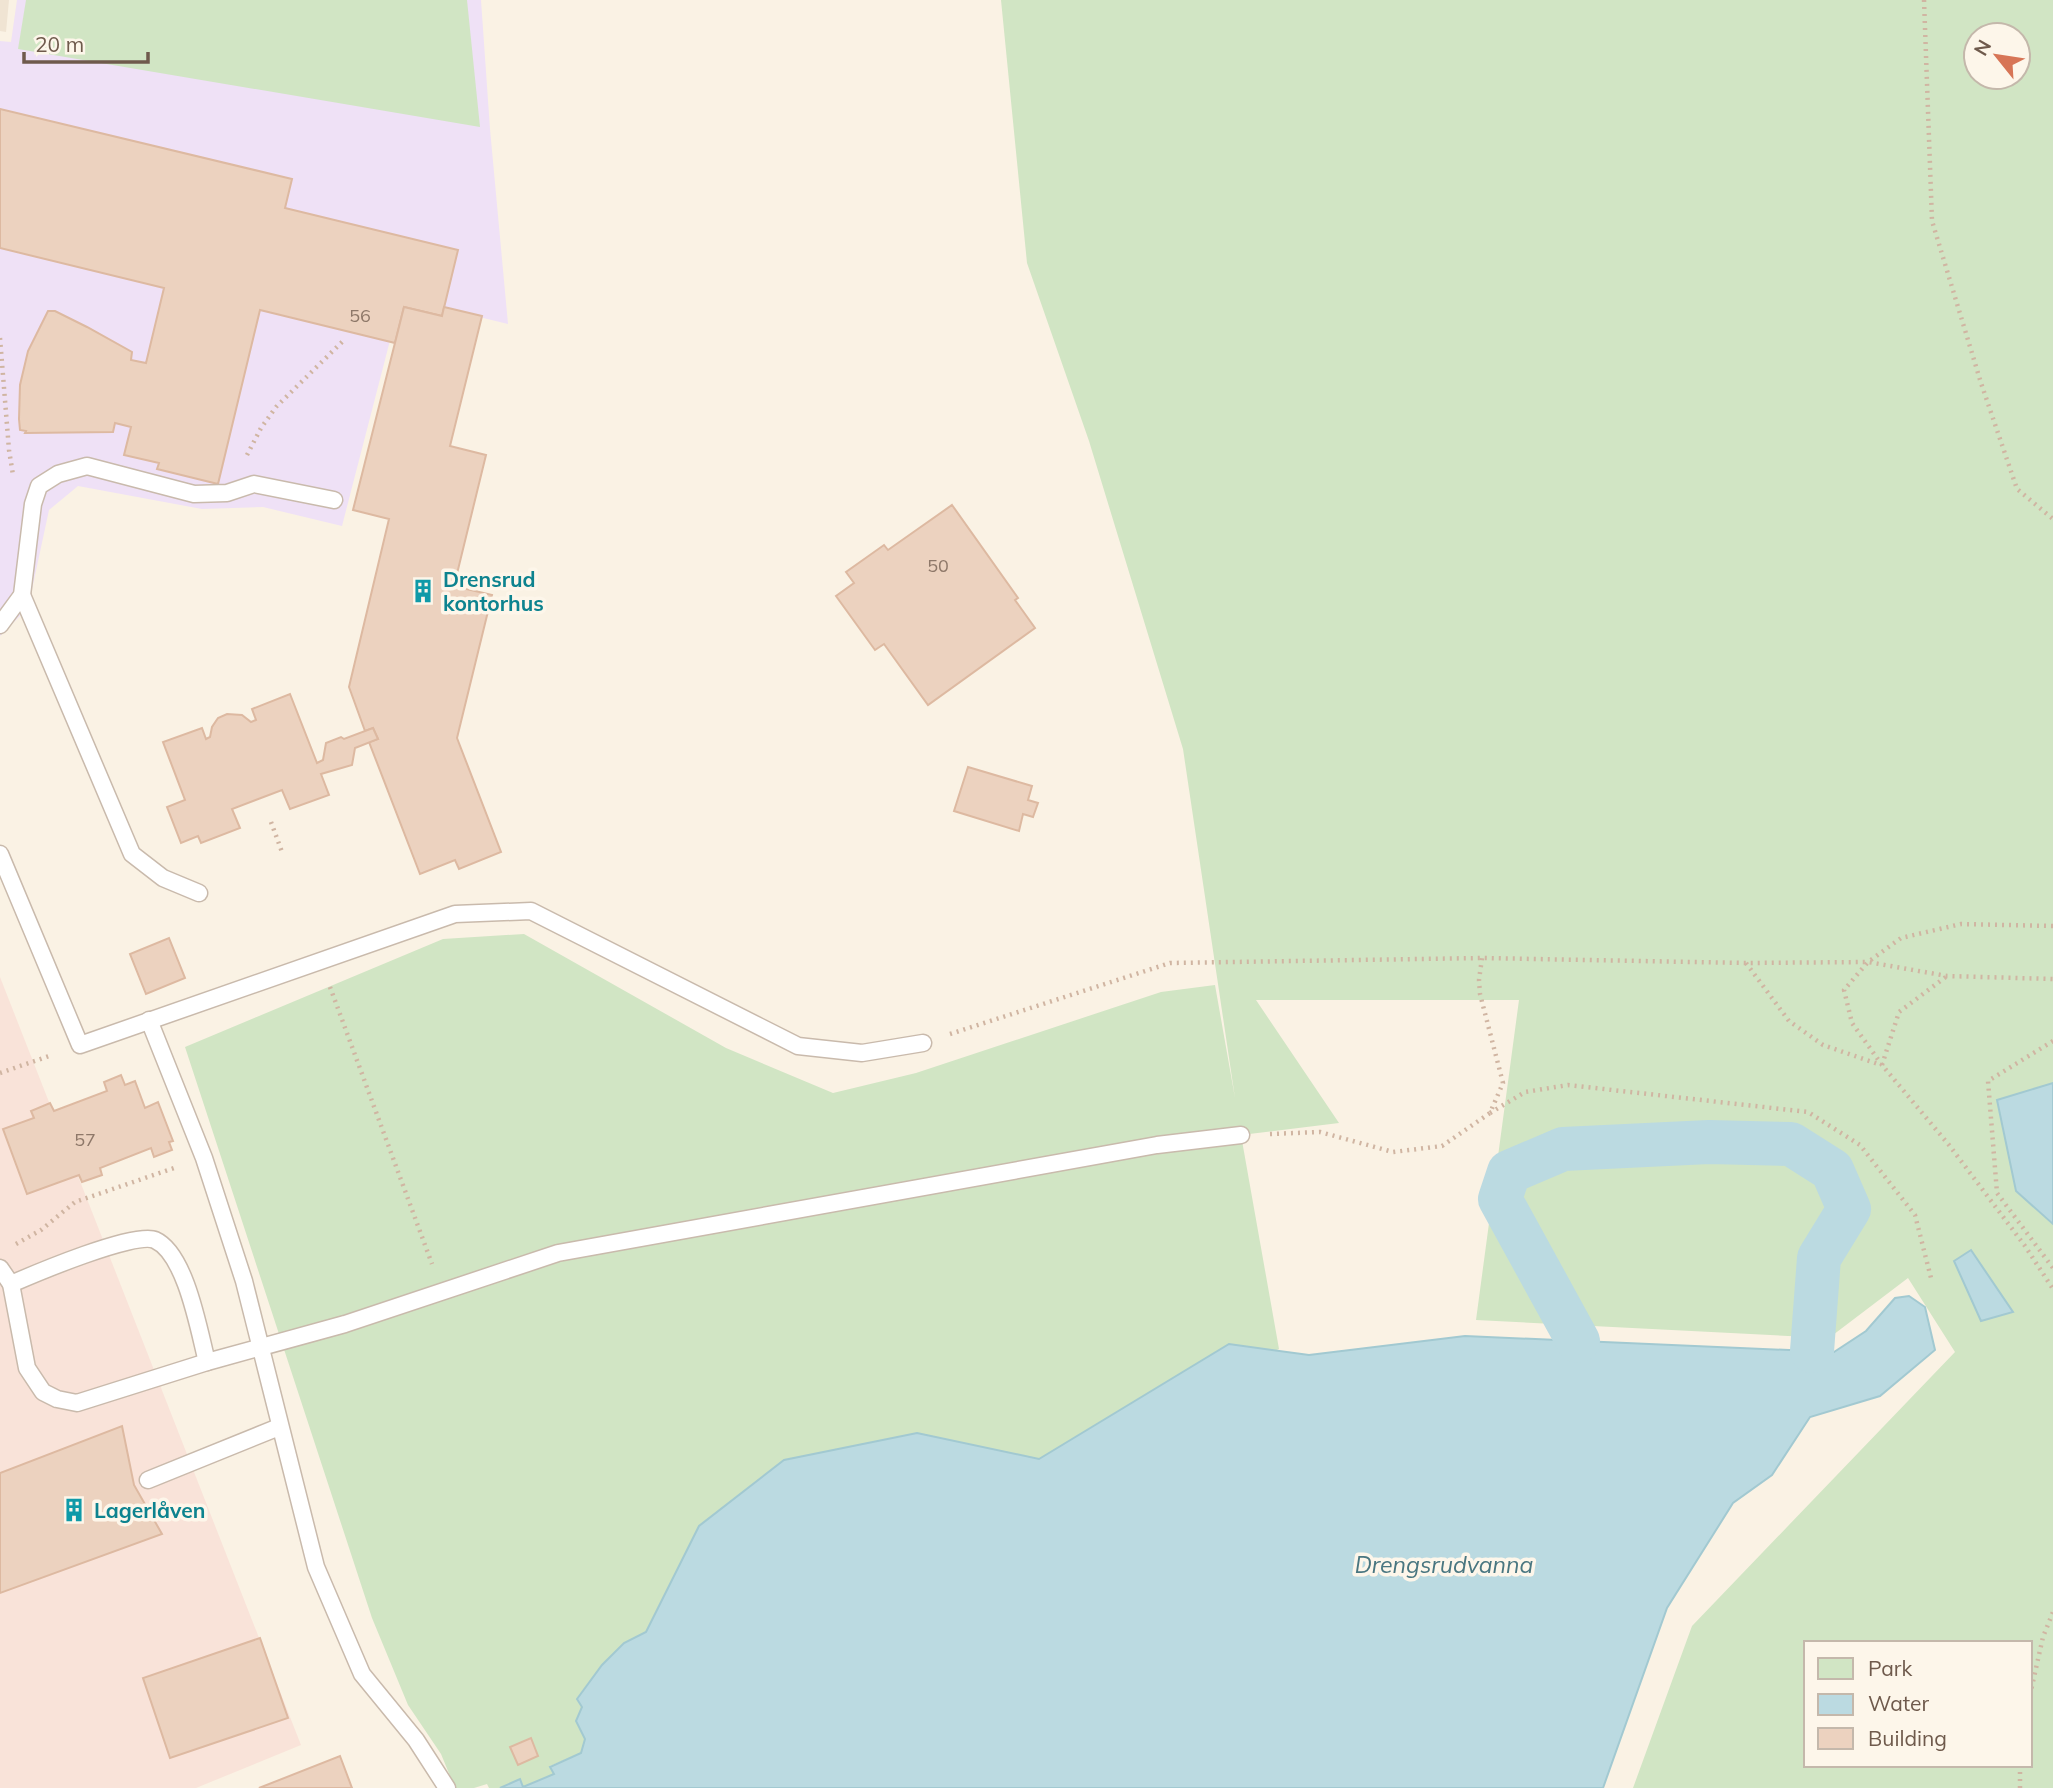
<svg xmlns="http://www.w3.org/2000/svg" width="2053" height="1788" font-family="Mulish,sans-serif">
	<rect width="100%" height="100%" fill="#faf2e4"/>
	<polygon fill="#f0e4d3" points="0,0 9,0 6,32 0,31"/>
	<polygon fill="#f9e3d9" points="0,977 301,1745 196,1788 0,1788"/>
	<polygon fill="#efe1f6" points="17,0 481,0 490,129 508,324 401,298 342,526 263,507 202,509 78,486 49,510 28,608 0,636 0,41 11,42"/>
	<g fill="#d1e5c4" fill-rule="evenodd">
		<polygon points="26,0 467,0 480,127 18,49"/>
		<path d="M1001 0H2053V1083L1998 1100 2016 1191 2053 1224V1788H1633L1692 1626 1955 1352 1908 1278 1829 1338 1476 1320 1519 1000H1256L1339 1123 1241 1135 1279 1349 1039 1459 917 1433 699 1526 646 1632 624 1643 602 1665 577 1698 582 1707 576 1721 585 1739 581 1753 550 1766 554 1774 523 1787 520 1780 500 1788H489L487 1784 474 1788H455L441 1754 408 1705 372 1618 185 1047 443 939 524 934 726 1048 833 1093 916 1073 1161 992 1215 985 1235 1098 1183 749 1089 441 1027 263ZM1976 35H2018V77H1976ZM1806 1643H2030V1765H1806Z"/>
	</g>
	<g fill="#bbdae1" stroke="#a2c9d1" stroke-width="2">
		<polygon points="2053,1083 2053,1224 2016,1191 1997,1100"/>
		<polygon points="1971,1250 2013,1312 1981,1321 1954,1261"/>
		<polygon points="1909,1296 1925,1307 1935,1350 1880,1396 1810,1417 1772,1475 1733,1503 1667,1608 1603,1788 500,1788 520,1779 523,1787 554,1774 550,1767 581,1753 585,1739 576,1721 582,1707 577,1699 602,1665 624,1643 646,1632 699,1526 784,1460 917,1433 1039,1459 1229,1344 1309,1355 1465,1336 1834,1352 1866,1331 1895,1298"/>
	</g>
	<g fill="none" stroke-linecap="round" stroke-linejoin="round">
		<polyline stroke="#bbdae1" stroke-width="44" points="1578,1341 1500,1199 1509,1172 1563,1149 1709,1142 1791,1144 1832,1170 1849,1209 1819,1258 1812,1351"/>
	</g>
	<g fill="#ecd2bf" stroke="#ddb9a1" stroke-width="2">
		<polygon points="0,109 292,179 285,208 458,250 442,316 404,307 395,343 260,310 218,484 157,469 159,463 124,455 131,427 115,423 113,432 25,433 26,431 20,430 19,419 20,385 28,351 48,311 55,311 87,327 132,352 131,360 146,363 164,288 0,248"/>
		<polygon points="404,307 442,316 444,307 482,316 450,446 486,455 454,586 492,595 457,738 501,852 459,869 455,860 420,874 369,742 378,739 373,728 365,731 349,687 389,519 353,510"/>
		<polygon points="952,505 1018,598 1015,600 1035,628 928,705 884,644 875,650 836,596 854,583 846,572 884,545 888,550"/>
		<polygon points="290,694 317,763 323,760 326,743 341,737 344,739 373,728 378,739 355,748 352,765 321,774 329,795 290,809 282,790 232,809 240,828 201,843 198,836 181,843 167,807 185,800 163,742 202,728 206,739 210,737 212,727 218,718 227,714 242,715 251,722 256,720 252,709"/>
		<polygon points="968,767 1032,786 1028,800 1038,803 1033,817 1023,814 1019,831 954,811"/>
		<polygon points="169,938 185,978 146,994 130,954"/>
		<polygon points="121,1075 125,1085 135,1081 145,1108 158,1102 173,1141 169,1142 172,1150 154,1157 151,1148 100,1168 102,1175 82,1182 79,1175 27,1194 3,1129 34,1118 31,1111 50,1103 54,1111 107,1091 104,1082"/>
		<polygon points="122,1426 134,1485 162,1534 0,1593 0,1473"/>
		<polygon points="260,1638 288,1718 170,1758 143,1678"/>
		<polygon points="531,1738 538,1756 518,1765 510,1747"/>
		<polygon points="340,1756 352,1788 259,1788"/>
	</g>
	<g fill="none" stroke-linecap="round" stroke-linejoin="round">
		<g stroke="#c9baac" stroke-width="19">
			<g id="service">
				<polyline points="22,595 132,854 163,878 199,893"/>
				<polyline points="0,625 22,595 33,504 39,486 58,474 87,466 194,494 227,493 254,484 334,500"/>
				<polyline points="0,854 80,1045 455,914 531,911 798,1046 862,1053 923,1043"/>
				<polyline points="149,1020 204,1158 244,1281 316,1567 362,1674 416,1740 447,1788"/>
				<polyline points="0,1268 11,1284 27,1368 43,1392 57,1399 77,1403 207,1362 345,1324 558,1253 1157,1145 1241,1135"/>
				<path d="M11 1284C34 1274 135 1231 155 1240 186 1254 199 1331 207 1362"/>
				<polyline points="148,1480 279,1427"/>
			</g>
		</g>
		<g stroke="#d0b5a2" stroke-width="4.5" stroke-dasharray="2 5" stroke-linecap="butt">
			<polyline points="1924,0 1932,221 1981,383 2017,489 2053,519"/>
			<polyline points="0,338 9,450 13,475"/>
			<polyline points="247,455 261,428 276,407 343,341"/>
			<polyline points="271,822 282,852"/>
			<polyline points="2053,926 1961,924 1901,938 1868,962 1844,990 1852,1023 1882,1065 1949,1145 2025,1246 2053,1289"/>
			<polyline points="1746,963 1789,1021 1823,1045 1881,1065"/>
			<polyline points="330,987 432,1264"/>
			<polyline points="950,1034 1170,963 1482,958 1746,963 1868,962 1947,976 2053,979"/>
			<polyline points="2053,1041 1988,1081 1997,1193 2053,1268"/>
			<polyline points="1882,1065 1899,1012 1947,976"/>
			<polyline points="0,1073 52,1055"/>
			<polyline points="1490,1113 1525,1092 1568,1085 1808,1112 1860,1145 1915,1215 1931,1278"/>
			<polyline points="1270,1134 1320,1132 1393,1152 1442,1146 1490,1113 1503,1083 1480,994 1479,980 1482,958"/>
			<polyline points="16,1244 41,1230 75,1202 177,1167"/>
			<polyline points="2030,1695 2043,1637 2053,1612"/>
			<polyline points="2020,1788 2020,1765"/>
		</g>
		<use href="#service" stroke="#fff" stroke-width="16"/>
	</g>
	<defs>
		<g id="building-bare" transform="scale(1.89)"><path d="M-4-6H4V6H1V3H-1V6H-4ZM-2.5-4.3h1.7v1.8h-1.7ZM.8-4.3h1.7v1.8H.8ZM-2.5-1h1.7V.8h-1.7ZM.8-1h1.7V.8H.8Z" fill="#0f9aa8" stroke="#fdf6ea" stroke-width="2.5" paint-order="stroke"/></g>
	</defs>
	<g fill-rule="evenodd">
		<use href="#building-bare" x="423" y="591"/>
		<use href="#building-bare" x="74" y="1510"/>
	</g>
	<g text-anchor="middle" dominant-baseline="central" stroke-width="7" stroke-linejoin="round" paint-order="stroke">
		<g font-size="18" fill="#8e7869">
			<text x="360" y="315">56</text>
			<text x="938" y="565">50</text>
			<text x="85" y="1139">57</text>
		</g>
		<g font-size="21" font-weight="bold" fill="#0d838f" stroke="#fdf6ea" text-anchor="start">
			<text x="443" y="579">Drensrud<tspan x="443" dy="24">kontorhus</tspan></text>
			<text x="94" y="1510">Lagerlåven</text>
		</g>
		<g font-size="23" font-style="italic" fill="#497680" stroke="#fdf6ea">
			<text x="1444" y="1564">Drengsrudvanna</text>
		</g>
	</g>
	<rect x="1804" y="1641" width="228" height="126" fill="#fdf6ea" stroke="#c4b8ab" stroke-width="2"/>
	<rect x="1818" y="1658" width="35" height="21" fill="#d1e5c4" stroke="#c4b8ab" stroke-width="2"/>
	<text x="1868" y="1676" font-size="21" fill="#6f5a4c">Park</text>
	<rect x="1818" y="1694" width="35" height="21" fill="#bbdae1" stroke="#c4b8ab" stroke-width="2"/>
	<text x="1868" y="1711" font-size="21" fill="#6f5a4c">Water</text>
	<rect x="1818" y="1728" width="35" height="21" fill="#ecd2bf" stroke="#c4b8ab" stroke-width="2"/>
	<text x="1868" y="1746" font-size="21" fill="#6f5a4c">Building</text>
	<g transform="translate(1997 56) rotate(300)"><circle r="33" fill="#fdf6ea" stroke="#c4b8ab" stroke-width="2"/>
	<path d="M0-5L12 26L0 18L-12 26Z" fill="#d77556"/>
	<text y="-10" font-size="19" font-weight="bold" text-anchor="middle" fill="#6f5a4c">N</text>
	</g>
	<path d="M24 52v10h124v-10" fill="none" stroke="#6f5a4c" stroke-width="3.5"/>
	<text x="35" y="52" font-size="21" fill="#6f5a4c" stroke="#fdf6ea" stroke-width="5" paint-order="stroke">20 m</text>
</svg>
